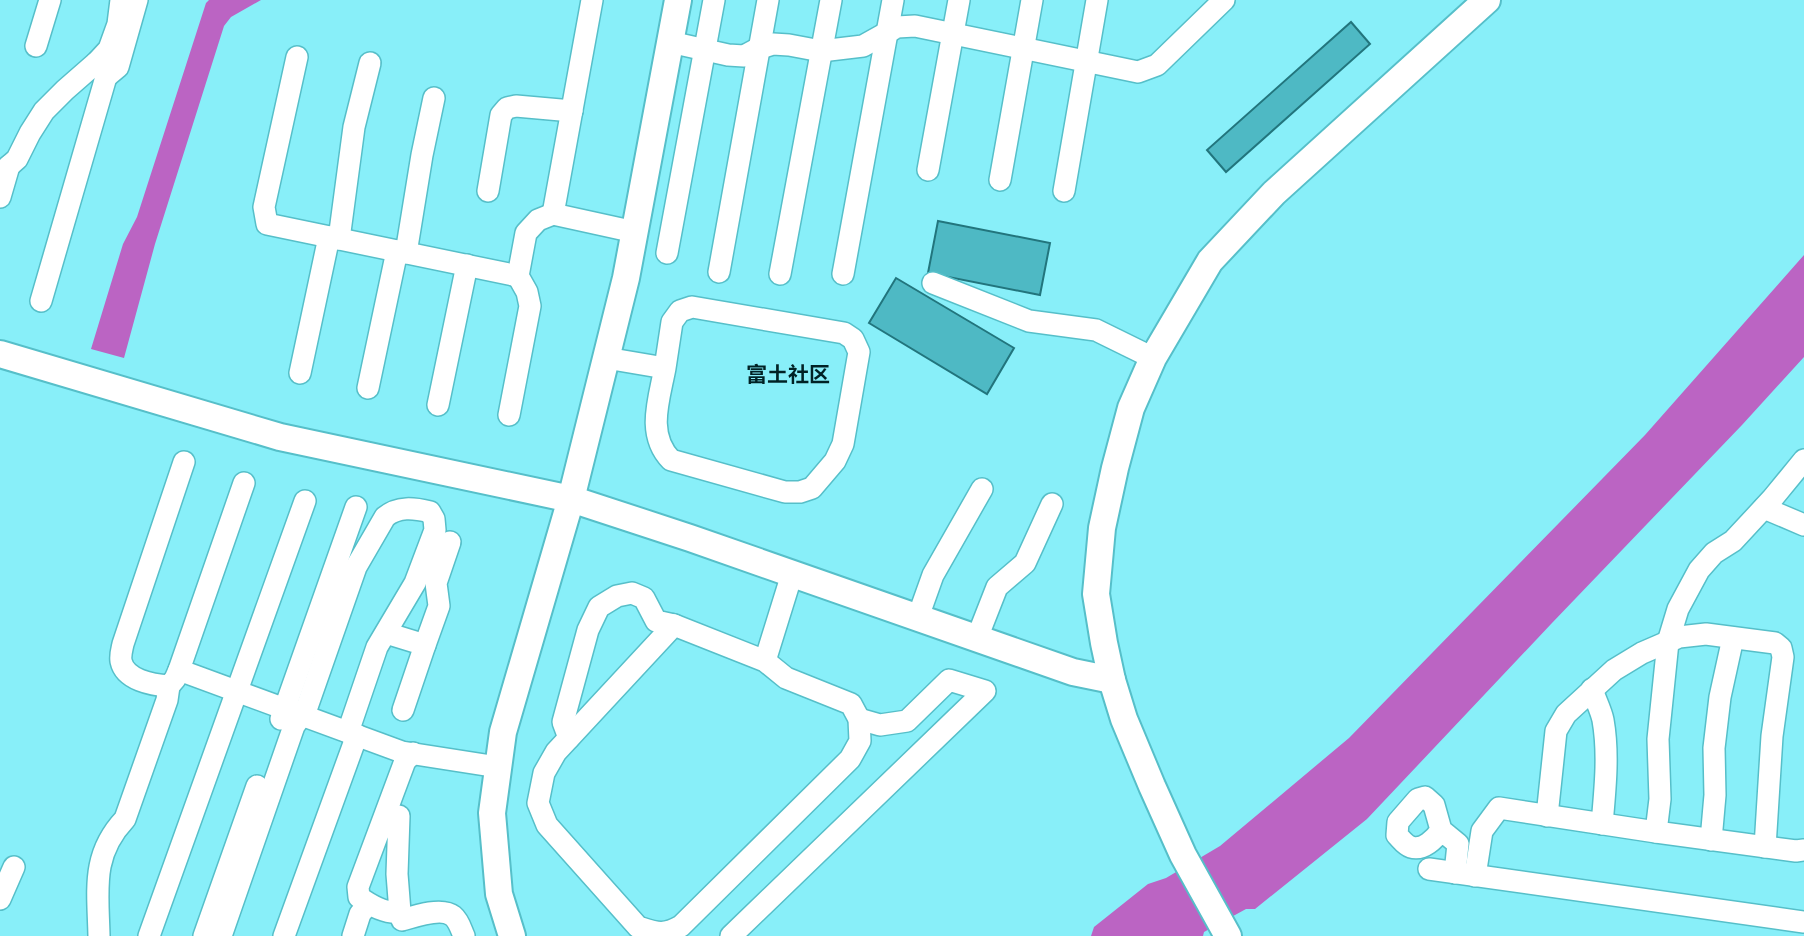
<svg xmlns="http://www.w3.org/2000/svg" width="1804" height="936" font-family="'Archivo Narrow','Noto Sans SC',sans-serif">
	<rect width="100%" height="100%" fill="#88eff9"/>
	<g fill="#bb64c3">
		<polygon points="209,0 261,0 231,17 224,26 155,244 124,358 91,349 123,244 137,217 206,3"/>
		<polygon points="1804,255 1804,357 1742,425 1552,623 1367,819 1255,909 1246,909 1204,932 1203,936 1091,936 1094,927 1148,884 1166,878 1220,846 1349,738 1645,435"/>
	</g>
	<g fill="#4eb9c4" stroke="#22757d" stroke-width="2">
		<polygon points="1351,22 1370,44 1226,172 1207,150"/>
		<polygon points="938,221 1050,243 1040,295 928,273"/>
		<polygon points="896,278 1014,348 987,394 869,323"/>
	</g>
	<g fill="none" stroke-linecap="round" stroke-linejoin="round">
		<g stroke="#56bfc9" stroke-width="24">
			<g id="minor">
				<polyline points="592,0 553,214 635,232"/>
				<polyline points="670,42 728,55 744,56 757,49 773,44 789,45 821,51 863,46 897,27 915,26 1138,72 1157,65 1224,0"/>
				<polyline points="36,46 50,0"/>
				<polyline points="297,57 264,207 267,224 518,276"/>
				<polyline points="106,77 118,67 137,0"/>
				<polyline points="928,170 959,0"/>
				<polyline points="0,174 17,159 30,133 44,111 65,90 97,62 109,49 118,24 121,0"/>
				<polyline points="1000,180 1032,0"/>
				<polyline points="488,191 501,115 507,108 516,106 572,111"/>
				<polyline points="1064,191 1097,0"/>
				<polyline points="0,197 9,166"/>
				<polyline points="339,239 354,127 370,63"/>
				<polyline points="406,253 422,155 434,98"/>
				<polyline points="667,253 714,0"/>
				<polyline points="719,272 768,0"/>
				<polyline points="780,274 831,0"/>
				<polyline points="843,274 893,0"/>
				<polyline points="933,283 1029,321 1096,330 1153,358"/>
				<polyline points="41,301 106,77 97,62"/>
				<path d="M606 358 665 368 672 322 680 311 692 307 844 333 853 339 859 352 843 444 835 461 812 488 800 492H785L671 460C646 434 659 400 665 368"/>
				<polyline points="300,373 329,237"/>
				<polyline points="368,388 397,251"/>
				<polyline points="438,405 467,265"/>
				<polyline points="509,415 530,306 527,292 518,276 526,233 538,220 553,214"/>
				<polyline points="1804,460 1772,499 1733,541 1714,553 1699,570 1678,609 1668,642 1658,739 1660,799 1656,832 1796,851 1804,850"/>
				<polyline points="244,483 179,670 402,752 498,767"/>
				<polyline points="1764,508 1804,525"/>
				<polyline points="918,617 933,575 982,489"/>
				<polyline points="386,633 425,645 403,710"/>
				<polyline points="977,638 997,587 1025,563 1052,504"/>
				<polyline points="425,645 439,606 436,583 450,542"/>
				<path d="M765 661 786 678 851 704 859 719 860 741 850 759 681 926C663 936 657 933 638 927L547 825 538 803 544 773 556 752 674 625 765 661 792 574"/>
				<path d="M179 670 175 679 169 686C152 685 125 680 121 661 120 655 122 649 123 644L184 462"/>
				<path d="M1592 689C1595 699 1601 710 1603 720 1609 754 1605 790 1602 824"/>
				<polyline points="281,719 356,507"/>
				<polyline points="569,738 563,722 588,630 599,607 617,596 632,593 644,598 656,621 674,625"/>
				<path d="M399 816 397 874 400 912C386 914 370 905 359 897L358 887 405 761 413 753"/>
				<polyline points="1547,816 1556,731 1566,714 1614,670 1642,653 1679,637 1706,634 1775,643 1781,648 1783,657 1772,736 1765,847"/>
				<path d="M1441 830C1435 839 1423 851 1411 847 1405 845 1401 839 1397 835L1398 822 1418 799 1425 797 1434 805 1441 830 1458 844 1455 873"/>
				<polyline points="1711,840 1715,795 1714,748 1720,697 1733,638"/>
				<polyline points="1429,869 1804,922"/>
				<polyline points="1475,876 1482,831 1499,808 1656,832"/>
				<polyline points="0,899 14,867"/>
				<path d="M402 920C415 916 442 907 453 916 459 921 461 929 464 936"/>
				<path d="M99 936C98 890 91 855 125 819L167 700 169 686"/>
				<polyline points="149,936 305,501"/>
				<polyline points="204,936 257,786"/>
				<path d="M221 936 294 726 307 707 356 567 385 517C398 506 414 508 430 512L434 519 435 530 415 583 377 647 348 732"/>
				<polyline points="284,936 357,735"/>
				<polyline points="353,936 360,914 368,904"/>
				<polyline points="731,936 985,691 949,680 907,721 880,725 859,719"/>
			</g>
		</g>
		<g stroke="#56bfc9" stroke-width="30">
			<g id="major">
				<polyline points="0,354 280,437 571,499 690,538 1073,672 1112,680"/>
				<polyline points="512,936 499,894 492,813 503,732 571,499 626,278 678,0"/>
				<polyline points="1228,936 1183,855 1152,786 1124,719 1112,680 1104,643 1096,594 1102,528 1115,468 1131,408 1153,358 1210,261 1274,193 1487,0"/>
			</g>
		</g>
		<use href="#minor" stroke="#fff" stroke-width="21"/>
		<use href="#major" stroke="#fff" stroke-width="26"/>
	</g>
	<g text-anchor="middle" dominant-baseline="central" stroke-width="6" stroke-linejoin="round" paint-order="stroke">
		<g font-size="21" font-weight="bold" fill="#002225" stroke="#88eff9">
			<text x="788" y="374">富土社区</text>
		</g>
	</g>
</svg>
